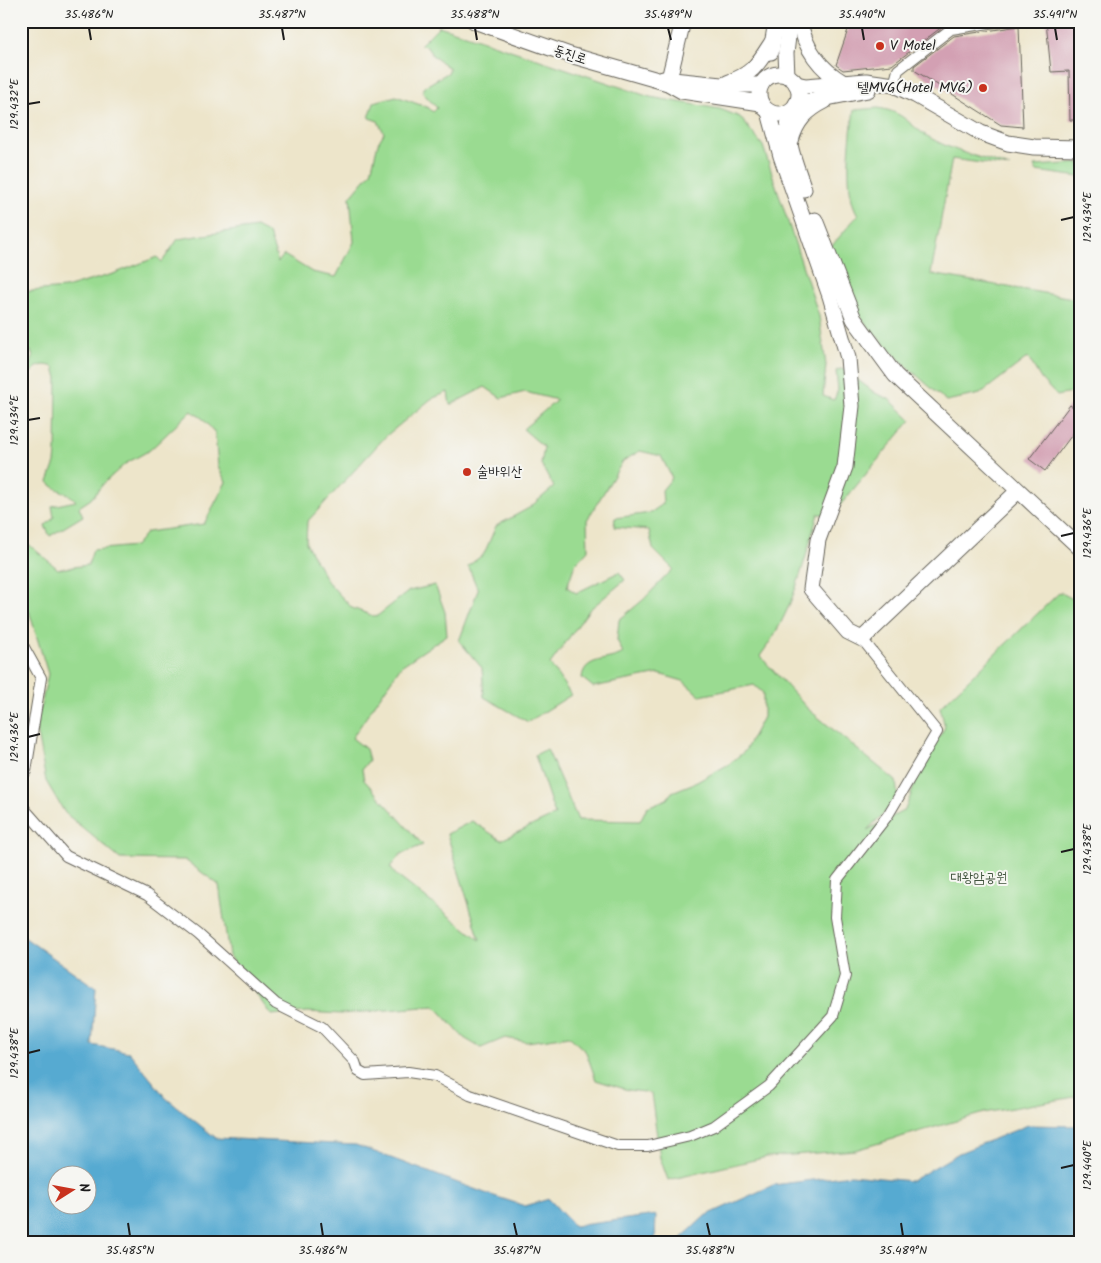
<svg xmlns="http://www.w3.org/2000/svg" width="1101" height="1263" font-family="Kalam,'Poor Story',sans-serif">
	<rect width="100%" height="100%" fill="#f6f6f2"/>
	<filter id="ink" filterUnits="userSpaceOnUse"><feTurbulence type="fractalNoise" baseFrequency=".02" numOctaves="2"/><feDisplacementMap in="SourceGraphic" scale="10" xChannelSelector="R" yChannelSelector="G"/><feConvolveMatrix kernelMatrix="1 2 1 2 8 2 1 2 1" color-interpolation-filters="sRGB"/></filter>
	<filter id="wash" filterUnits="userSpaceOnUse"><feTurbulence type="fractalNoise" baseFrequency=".0096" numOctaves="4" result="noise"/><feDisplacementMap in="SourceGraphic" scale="20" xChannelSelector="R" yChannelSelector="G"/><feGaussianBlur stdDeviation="1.12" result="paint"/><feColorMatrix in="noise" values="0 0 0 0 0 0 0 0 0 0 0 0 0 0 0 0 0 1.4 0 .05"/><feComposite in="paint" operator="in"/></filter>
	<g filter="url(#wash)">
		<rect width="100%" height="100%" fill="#ede5ca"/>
		<g fill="#9adb91" stroke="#5b7c56" fill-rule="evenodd">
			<path d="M439 26 650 97 720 109 740 117 763 146 819 316 826 365 823 396 834 400 838 390 836 371 840 369 849 370 854 377 875 393 889 399 911 420 832 515 818 514C803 565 793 613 760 656L808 709 896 781 898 800 867 830 905 810 923 763 945 727 940 707 1060 592 1080 603V1096L984 1113 855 1150 767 1157 668 1180 660 1158 651 1093 628 1090 596 1080 586 1052 569 1036 527 1042 505 1038 481 1048 464 1038 435 1006 341 1014 308 1012 271 1015 229 956 219 885 185 860 120 859 65 813 46 781 36 728 48 674 29 611 21 608V538L58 569 88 565 93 550 135 546 147 532 204 524 226 482 218 467 215 433 202 418 191 411 150 450 125 464 104 483 91 499 79 507 83 516 50 536 45 526 54 517 52 506 76 501C68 491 55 491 48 482L55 463 56 452 57 378 54 367C45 364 38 364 32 372L29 370 33 357 31 351 21 356V292L65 288 113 274 157 257 162 262 178 239 256 227 269 234 278 262 284 255 312 272 336 277 354 242 350 197 371 172 378 143 384 133 378 121 369 118 374 102 396 96 429 108 433 112 437 108 423 93 424 87 449 72V68L433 56 426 46 420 45ZM485 387 501 398 525 392 557 400 523 429 544 447 541 464 554 487 529 508 496 526 484 554 468 566 478 590 459 641 482 668 484 697 528 722 571 695 550 664 589 610 625 580 619 572 576 593 567 587 575 564 588 550 587 520 623 461 640 451 661 456 672 478 662 490 663 504 650 513 615 518 614 527 649 530 653 549 673 569 643 600 619 620 617 640 623 653C610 662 584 656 582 678L593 687 659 674 683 681 700 696 754 685 763 693V717L745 751 729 764 697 782 672 792 667 799 647 807 640 821 578 820 547 749 535 755 555 815 501 840 472 821 447 834 480 940 396 875 390 867 401 854 423 845 364 780 362 769 369 760 366 749 352 738 401 666 447 635 445 612 435 585 409 591 376 617 352 608 327 581 306 543 307 522 386 436 431 399 448 392 450 405Z"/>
			<path d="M878 108C904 112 907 123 927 136 951 151 983 158 1010 167L952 159 931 274 1073 298 1080 261V391L1057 396 1041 379 1028 357 980 394 946 401C910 369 866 334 844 290 838 277 834 262 829 249L858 215C843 192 850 137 854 110Z"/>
			<polygon points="1080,163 1080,177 1036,171 1034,166"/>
		</g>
		<g fill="#56aad1" stroke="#396376" fill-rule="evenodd">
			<path d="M21 935 96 988 92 1045 129 1052 166 1098 216 1138 356 1145 485 1193 525 1206 549 1199 574 1226 656 1215 655 1242H21ZM58 1176H88V1206H58Z"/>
			<polygon points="1028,1125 1080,1126 1080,1242 677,1242 705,1216 773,1185 851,1175 911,1181 959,1153"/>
		</g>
		<g id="blocks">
			<g fill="#d3a0b3">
				<polygon points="851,21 944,21 943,26 892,65 843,70 836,65"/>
				<polygon points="1046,21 1080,21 1080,120 1070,120 1069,71 1051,72"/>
				<polygon points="1019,26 1023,127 1001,125 914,70 914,66 954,36"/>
				<polygon points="1070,405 1080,412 1080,424 1045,471 1029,459"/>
			</g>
		</g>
	</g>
	<g filter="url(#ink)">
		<use href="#blocks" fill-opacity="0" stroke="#656259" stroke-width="1"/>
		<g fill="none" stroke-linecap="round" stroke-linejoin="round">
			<g stroke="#656259" stroke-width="12">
				<g id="street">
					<polyline points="894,85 898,70 951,29 1001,21"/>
					<polyline points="21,642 41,678 26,771 21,778"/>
					<polyline points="21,805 66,856 147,895 198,934 276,1004 322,1027 355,1062 358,1071 365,1075 408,1072 435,1076 470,1095 618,1146 648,1146 690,1136 714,1126 769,1086 833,1016 845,976 835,917 837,880 888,815 937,732 862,639"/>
				</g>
			</g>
			<g stroke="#656259" stroke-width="17">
				<g id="secondary">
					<polyline points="474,21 570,55 668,83 682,91 761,103"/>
					<path d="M800 21C804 48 821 70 844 83"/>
					<polyline points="771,52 776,21"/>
					<circle cx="779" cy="94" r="20"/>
					<polyline points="787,76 786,53 790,21"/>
					<polyline points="663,79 721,85 761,85"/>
					<polyline points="668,83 683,21"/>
					<path d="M727 83C753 74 758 64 772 42"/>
					<polyline points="796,84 806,86 866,81 894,85 915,95 981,133 1008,143 1034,147 1080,148"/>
					<polyline points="796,104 868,90"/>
					<path d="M790 111C784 140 795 162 804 189"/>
					<polyline points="769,112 781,156 830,296 848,358 852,406 845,467 818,540 811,589 848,632 862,639 1018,491"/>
					<path d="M791 141C796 121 807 110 825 101"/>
					<polyline points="815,220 854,319 895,375 1080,548"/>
				</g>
			</g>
			<use href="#street" stroke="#fff" stroke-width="10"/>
			<use href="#secondary" stroke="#fff" stroke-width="15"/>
		</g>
	</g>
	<path fill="none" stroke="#1c1c1c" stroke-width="2" d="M89 28 91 40M282 28 284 40M475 28 477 40M668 28 671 40M862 28 864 40M1055 28 1057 40M28 104 40 102M1061 220 1074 217M28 420 40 418M1061 536 1074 533M28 737 40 734M1061 852 1074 849M28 1053 40 1050M1061 1168 1074 1165M128 1223 130 1236M321 1223 323 1236M514 1223 517 1236M707 1223 710 1236M901 1223 903 1236"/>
	<g fill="#c8321e" stroke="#f6f6f2" stroke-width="2">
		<circle cx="880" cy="46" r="5"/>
		<circle cx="983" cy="88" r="5"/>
		<circle cx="467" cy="472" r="5"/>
	</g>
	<g text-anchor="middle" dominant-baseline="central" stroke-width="4" stroke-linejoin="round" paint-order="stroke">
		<g font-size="14" fill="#1c1c1c" stroke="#f6f6f2" text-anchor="start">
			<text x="890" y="46">V Motel</text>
			<text x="973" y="88" text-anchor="end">텔MVG(Hotel MVG)</text>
			<text x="477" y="472">술바위산</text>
		</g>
		<g font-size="14" fill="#1c1c1c" stroke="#f6f6f2">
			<text transform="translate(570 55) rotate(18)">동진로</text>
		</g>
		<g font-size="14" fill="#42553f" stroke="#f6f6f2">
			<text x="979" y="878">대왕암공원</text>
		</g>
	</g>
	<rect width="1101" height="1263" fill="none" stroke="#f6f6f2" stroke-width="55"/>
	<g transform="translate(72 1190) rotate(79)"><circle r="24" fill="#f6f6f2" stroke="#9f9f9c"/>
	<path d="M0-4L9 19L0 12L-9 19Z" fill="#c8321e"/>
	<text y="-8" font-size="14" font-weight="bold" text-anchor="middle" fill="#1c1c1c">N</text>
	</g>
	<rect x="28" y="28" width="1046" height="1208" fill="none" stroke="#1c1c1c" stroke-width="2"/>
	<g font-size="12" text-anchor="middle" fill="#1c1c1c">
		<text x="89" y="18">35.486°N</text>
		<text x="282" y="18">35.487°N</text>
		<text x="475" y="18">35.488°N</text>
		<text x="668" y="18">35.489°N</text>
		<text x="862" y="18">35.490°N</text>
		<text x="1055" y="18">35.491°N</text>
		<text transform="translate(14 104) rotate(-90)" y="4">129.432°E</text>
		<text transform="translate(1087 217) rotate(-90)" y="4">129.434°E</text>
		<text transform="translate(14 420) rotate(-90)" y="4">129.434°E</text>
		<text transform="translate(1087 533) rotate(-90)" y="4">129.436°E</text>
		<text transform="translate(14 737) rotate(-90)" y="4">129.436°E</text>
		<text transform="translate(1087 849) rotate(-90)" y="4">129.438°E</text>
		<text transform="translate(14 1053) rotate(-90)" y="4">129.438°E</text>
		<text transform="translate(1087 1165) rotate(-90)" y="4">129.440°E</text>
		<text x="130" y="1254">35.485°N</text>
		<text x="323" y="1254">35.486°N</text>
		<text x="517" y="1254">35.487°N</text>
		<text x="710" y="1254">35.488°N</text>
		<text x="903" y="1254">35.489°N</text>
	</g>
</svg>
